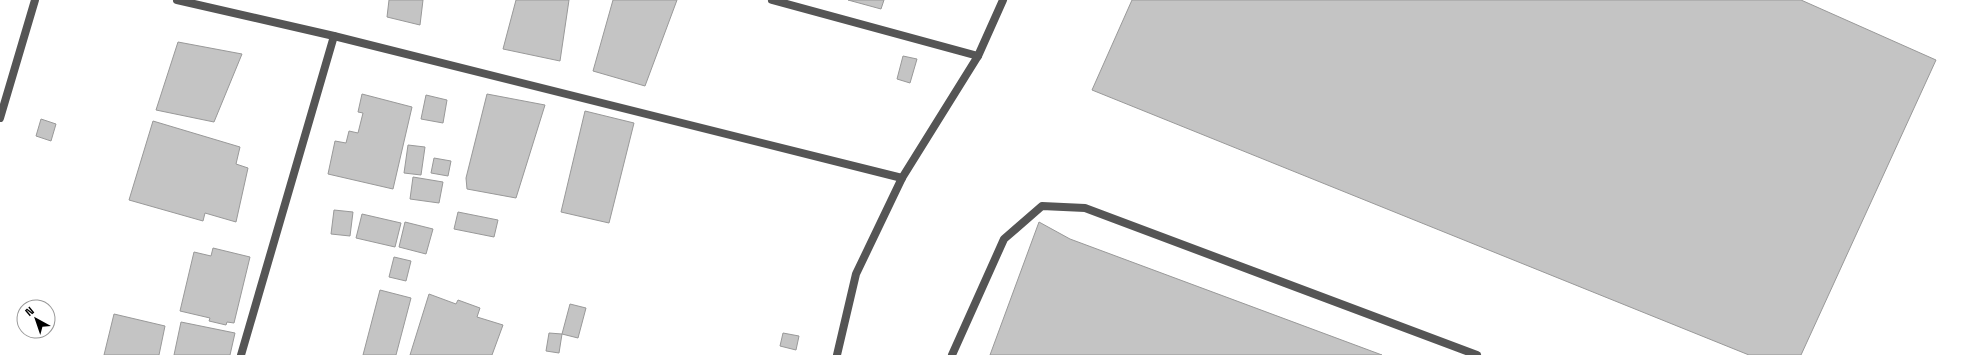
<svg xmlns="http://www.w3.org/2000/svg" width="1986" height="355" font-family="'Space Grotesk',sans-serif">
	<rect width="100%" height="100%" fill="#fff"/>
	<g fill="#c4c4c4" stroke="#999">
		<polygon points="389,0 423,0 420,25 387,17"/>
		<polygon points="516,0 569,0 560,61 503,49"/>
		<polygon points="613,0 677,0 645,86 593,71"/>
		<polygon points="848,0 884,0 881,9"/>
		<polygon points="1132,0 1801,0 1936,60 1801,355 1749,355 1092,90"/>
		<polygon points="178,42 242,54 214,122 156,110"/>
		<polygon points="903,56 917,59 910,83 897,79"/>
		<polygon points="362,94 412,107 393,189 328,174 335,141 346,143 349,131 358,133 363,113 358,112"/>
		<polygon points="487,94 545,105 516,198 467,189 466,178"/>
		<polygon points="426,95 447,100 443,123 421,119"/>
		<polygon points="585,111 634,123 609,223 561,212"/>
		<polygon points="41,119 56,124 51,141 36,136"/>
		<polygon points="153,121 240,147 236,164 248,168 236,222 205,213 203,221 129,200"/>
		<polygon points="408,145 425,147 421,175 404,173"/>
		<polygon points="434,158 451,161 448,176 431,173"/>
		<polygon points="413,177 443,182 439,203 410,199"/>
		<polygon points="334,210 353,212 350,236 331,234"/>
		<polygon points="458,212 498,220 494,237 454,229"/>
		<polygon points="362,214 401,223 395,247 356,238"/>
		<polygon points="405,222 433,229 426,254 399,247"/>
		<polygon points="1039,222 1070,239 1382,355 990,355"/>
		<polygon points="213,248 250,257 234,323 227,322 226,325 209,321 210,318 180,311 194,252 211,256"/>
		<polygon points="394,257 411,261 406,281 389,277"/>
		<polygon points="380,290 411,298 396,355 363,355"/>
		<polygon points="429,294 456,304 458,300 480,308 477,317 503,325 492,355 410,355"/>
		<polygon points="570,304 586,308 578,338 562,334"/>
		<polygon points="114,314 165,326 159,355 104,355"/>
		<polygon points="181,322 235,333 230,355 174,355"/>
		<polygon points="549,333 562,334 559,353 546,351"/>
		<polygon points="783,333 799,336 796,350 780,346"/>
	</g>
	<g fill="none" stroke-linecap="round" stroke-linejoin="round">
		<polyline stroke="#555" stroke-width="8" points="952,355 1004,239 1042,206 1085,208 1477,355"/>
		<g stroke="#555" stroke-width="8">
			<polyline points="177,0 334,36 902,178"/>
			<polyline points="772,0 978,56"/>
			<polyline points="0,118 35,0"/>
			<polyline points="241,355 334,36"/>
			<polyline points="837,355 856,274 902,178 978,56 1003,0"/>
		</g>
	</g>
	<g transform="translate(36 319) rotate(320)"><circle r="19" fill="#ffffff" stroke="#999999"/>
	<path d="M0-3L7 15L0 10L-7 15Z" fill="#000000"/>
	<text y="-6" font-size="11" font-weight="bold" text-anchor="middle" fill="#000000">N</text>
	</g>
</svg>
